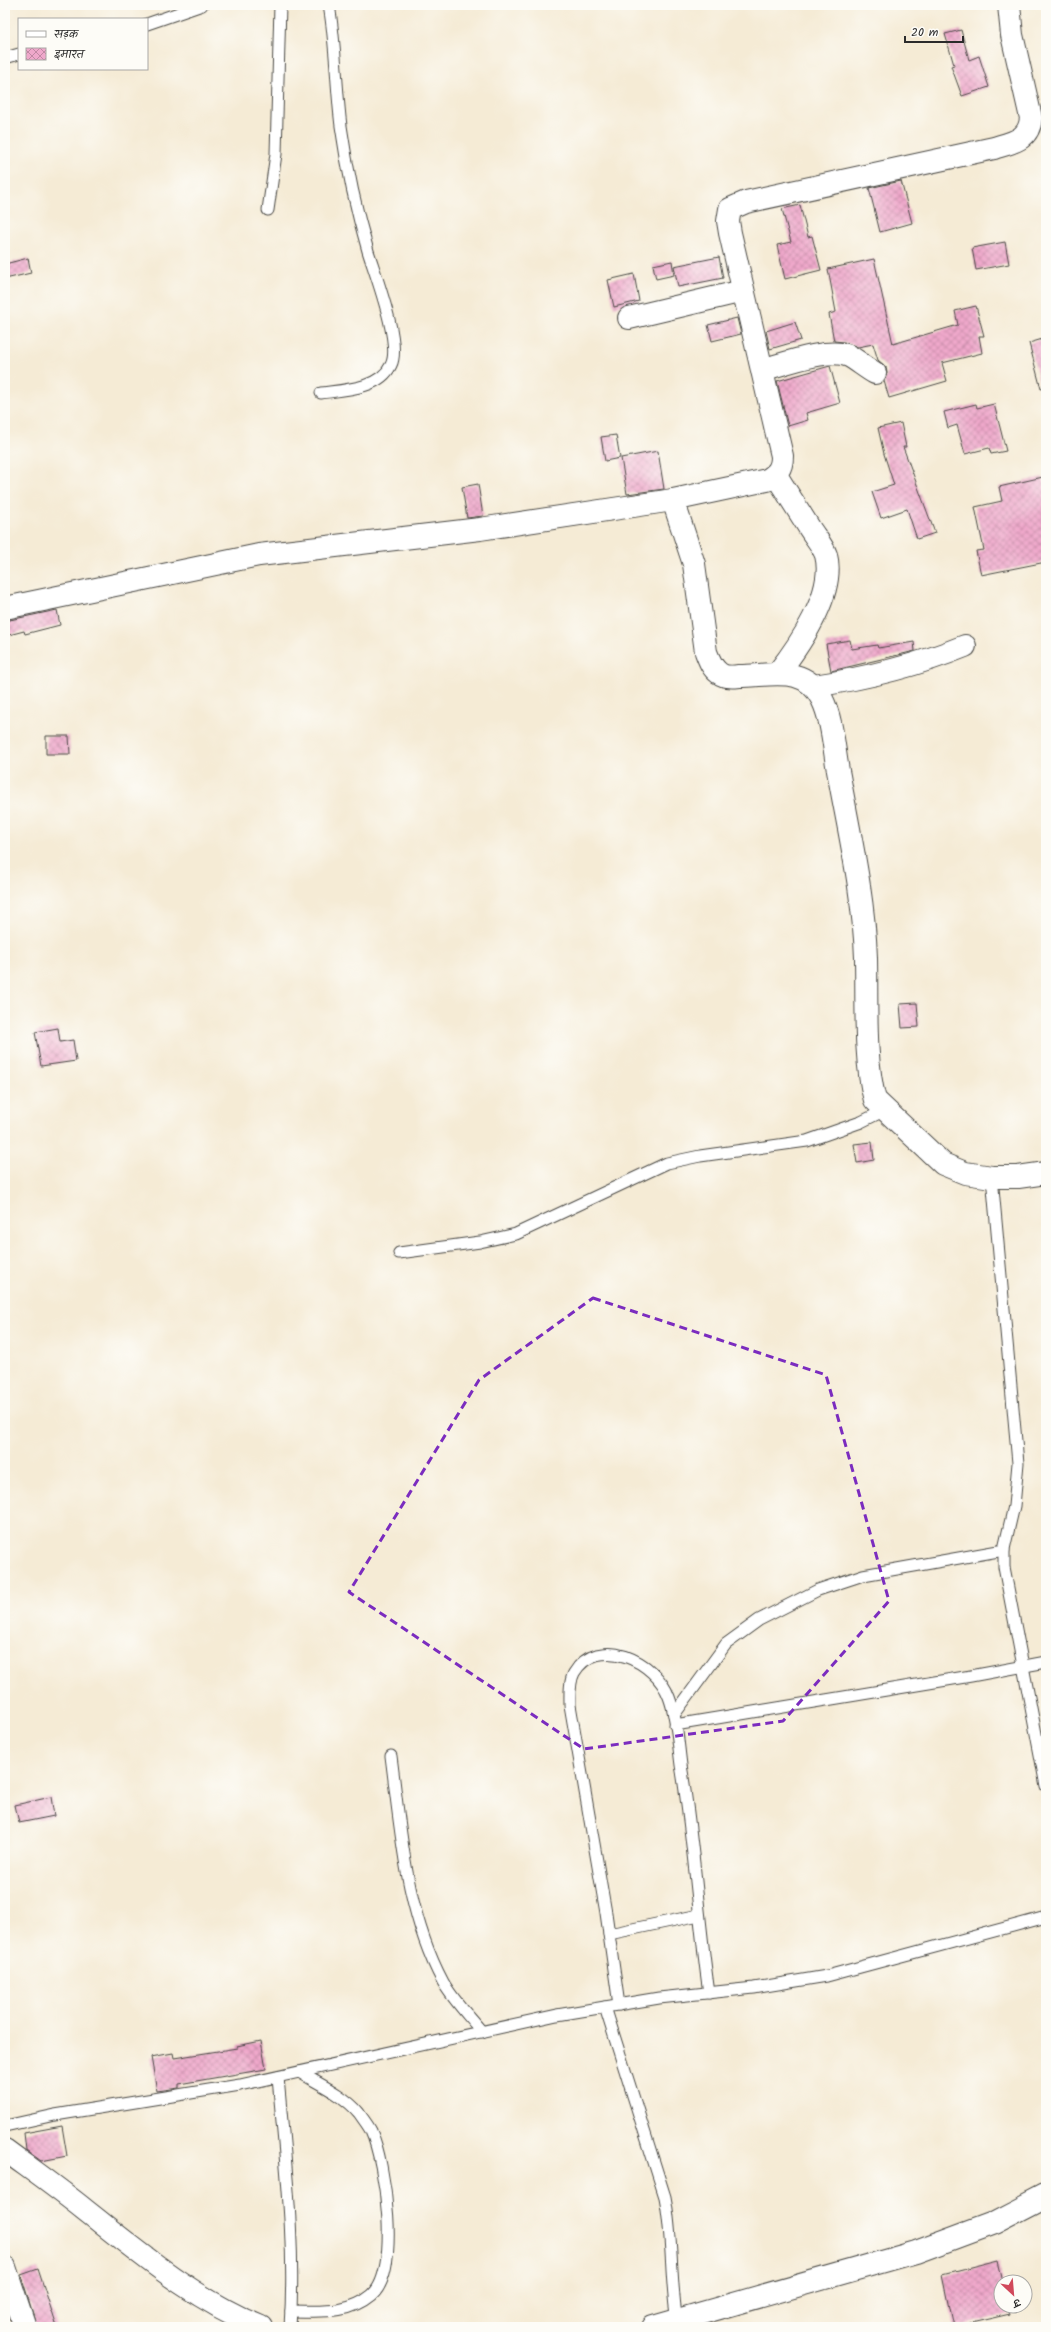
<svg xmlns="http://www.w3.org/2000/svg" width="1051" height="2332" font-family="Kalam,'Playpen Sans Deva',sans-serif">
	<defs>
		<pattern id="building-cross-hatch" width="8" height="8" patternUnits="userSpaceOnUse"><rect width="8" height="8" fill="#efa8cb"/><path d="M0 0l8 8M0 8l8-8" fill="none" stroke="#c289a5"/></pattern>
	</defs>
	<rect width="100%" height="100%" fill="#fdfcf7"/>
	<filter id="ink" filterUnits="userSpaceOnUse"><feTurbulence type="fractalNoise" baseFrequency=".025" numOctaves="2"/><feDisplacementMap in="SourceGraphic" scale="8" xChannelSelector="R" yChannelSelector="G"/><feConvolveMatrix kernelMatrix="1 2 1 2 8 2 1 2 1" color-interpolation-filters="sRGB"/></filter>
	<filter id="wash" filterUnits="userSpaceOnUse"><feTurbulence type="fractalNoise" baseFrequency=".012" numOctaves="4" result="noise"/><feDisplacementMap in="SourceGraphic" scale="16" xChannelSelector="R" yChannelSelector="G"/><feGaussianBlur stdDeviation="0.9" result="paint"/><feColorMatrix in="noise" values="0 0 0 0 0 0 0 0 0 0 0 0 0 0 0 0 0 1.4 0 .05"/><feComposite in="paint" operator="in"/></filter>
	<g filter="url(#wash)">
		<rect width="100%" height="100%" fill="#f5ebd5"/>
		<g id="blocks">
			<g fill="url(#building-cross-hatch)">
				<polygon points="961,30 969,60 979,56 989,87 962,96 951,66 954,65 945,34"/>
				<polygon points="901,181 912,223 880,232 869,188"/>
				<polygon points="800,205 808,237 812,236 821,270 785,279 777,245 791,242 782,209"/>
				<polygon points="1005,242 1009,264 976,270 972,248"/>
				<polygon points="719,257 723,278 678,287 674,266"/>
				<polygon points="28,258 31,273 5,279 5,264"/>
				<polygon points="874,259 893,344 958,325 955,311 976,306 984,336 979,336 982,353 942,363 947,381 889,398 884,381 887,373 886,367 878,360 873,344 858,347 844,342 834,341 829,314 836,312 828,269"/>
				<polygon points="672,261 674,275 656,279 653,265"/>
				<polygon points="634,274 639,301 614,307 608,280"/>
				<polygon points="737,318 741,334 712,341 708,325"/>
				<polygon points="795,322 801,340 770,349 766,331"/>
				<polygon points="1046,338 1046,388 1041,389 1029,343"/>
				<polygon points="830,366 840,403 806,413 808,420 788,426 777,381"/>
				<polygon points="976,404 977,408 994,404 1006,451 991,454 989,448 965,454 957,425 948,428 944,412"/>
				<polygon points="901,423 906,447 903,447 935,533 917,539 907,509 881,518 872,492 894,485 884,454 878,428"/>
				<polygon points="616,435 620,458 605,461 601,437"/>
				<polygon points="658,451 664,489 627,494 621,458"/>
				<polygon points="1043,477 1046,491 1046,562 981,575 976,551 984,550 975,507 1002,501 999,487"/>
				<polygon points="478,484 483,516 467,518 462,487"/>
				<polygon points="57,610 60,625 25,634 24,631 5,636 5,621"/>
				<polygon points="850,640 852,649 877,645 878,648 914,642 915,651 831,671 826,644"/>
				<polygon points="46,736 69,736 70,754 46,754"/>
				<polygon points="917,1003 919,1027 902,1028 900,1004"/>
				<polygon points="58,1028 60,1042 73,1040 76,1061 41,1066 35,1032"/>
				<polygon points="872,1142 874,1160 857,1163 854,1144"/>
				<polygon points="51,1797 54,1816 19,1823 15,1805"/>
				<polygon points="261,2041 266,2069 179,2084 179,2088 157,2091 151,2057 173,2053 174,2058 237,2048 237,2046"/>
				<polygon points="62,2126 67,2156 41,2161 26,2150 24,2133"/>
				<polygon points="998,2261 1003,2282 1001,2282 1001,2306 1008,2306 1010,2314 954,2327 943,2275"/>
				<polygon points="38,2269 57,2327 37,2327 21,2275"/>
			</g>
		</g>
	</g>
	<g filter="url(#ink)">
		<use href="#blocks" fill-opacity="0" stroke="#494844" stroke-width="1"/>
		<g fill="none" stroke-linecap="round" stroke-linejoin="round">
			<g stroke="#494844" stroke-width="13">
				<g id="lane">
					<polyline points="147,24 202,5"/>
					<polyline points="5,58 19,54"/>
					<polyline points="268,210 276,154 280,5"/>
					<path d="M321 393C343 390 380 389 391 365 402 344 375 274 368 251 356 210 347 168 341 126 336 86 336 45 329 5"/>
					<polyline points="992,1177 1018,1463 1014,1506 1004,1549 1004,1567 1046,1786"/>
					<polyline points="399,1253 480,1242 516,1234 667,1163 700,1156 807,1141 861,1122 885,1110"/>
					<polyline points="674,1715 726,1644 759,1620 818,1590 863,1575 1004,1550"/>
					<polyline points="675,1725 971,1676 1046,1662"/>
					<path d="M391 1756C401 1832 406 1913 443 1982 453 2000 469 2016 482 2032"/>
					<polyline points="609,1934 699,1915"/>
					<path d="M619 2005 606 1913 570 1705C570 1695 569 1682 574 1673 598 1633 656 1661 669 1697 677 1718 678 1743 681 1765 694 1841 698 1917 709 1993"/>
					<path d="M605 2007 665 2197C673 2238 670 2280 677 2321"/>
					<path d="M278 2077C285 2160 296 2244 290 2327"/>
					<polyline points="5,2126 55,2115 240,2085 557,2015 659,1998 754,1988 827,1976 1046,1917"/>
					<path d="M291 2311C320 2311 348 2315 372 2295 401 2270 385 2162 371 2131 368 2125 363 2119 359 2113 344 2095 319 2084 299 2072"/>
				</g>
			</g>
			<g stroke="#494844" stroke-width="24">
				<g id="street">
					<polyline points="629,318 743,291"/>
					<path d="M762 370C783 364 829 347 849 356 858 361 866 368 875 373"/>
					<path d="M776 475C787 493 799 511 810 529 815 537 823 546 826 555 836 593 799 646 777 674"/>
					<path d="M673 500 694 564 706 652C709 660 712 668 719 673 724 677 732 677 739 676 771 676 805 664 822 699 833 721 834 752 839 776 850 836 864 897 866 958 867 1000 864 1061 875 1100L943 1164 965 1173 992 1177H1018L1046 1173"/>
					<path d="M5 608 259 555 480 529 673 500 767 480C777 474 782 469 782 456L730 233 728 221 730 209 746 202 994 148C1013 142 1029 140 1031 118L1012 35 1009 5"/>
					<path d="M814 686C867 678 916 666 965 646"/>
					<path d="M5 2150C32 2170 59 2189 85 2210 141 2254 195 2300 261 2327"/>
					<polyline points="653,2327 916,2252 994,2223 1046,2196"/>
				</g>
			</g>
			<g stroke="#494844" stroke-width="24">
				<polyline id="secondary" points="5,2267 25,2327"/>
			</g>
			<use href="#lane" stroke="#fff" stroke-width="11"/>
			<use href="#street" stroke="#fff" stroke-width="22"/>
			<use href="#secondary" stroke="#fff" stroke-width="22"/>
		</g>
	</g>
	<path fill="none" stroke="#7b2cbf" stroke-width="3" stroke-dasharray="8 5" stroke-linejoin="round" d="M593 1298 826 1375 889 1601 783 1721 584 1749 349 1592 479 1380Z"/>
	<rect width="1051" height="2332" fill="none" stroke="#fdfcf7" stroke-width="20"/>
	<rect x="18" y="18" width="130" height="52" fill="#fdfcf7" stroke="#a9a8a5"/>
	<rect x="26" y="31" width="20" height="6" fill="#ffffff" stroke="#a9a8a5"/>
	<text x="54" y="38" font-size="12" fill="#2b2b2b">सड़क</text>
	<rect x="26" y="48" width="20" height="12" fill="url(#building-cross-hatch)" stroke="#a9a8a5"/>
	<text x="54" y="58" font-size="12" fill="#2b2b2b">इमारत</text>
	<g transform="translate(1013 2294) rotate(154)"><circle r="19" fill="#fdfcf7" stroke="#a9a8a5"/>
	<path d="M0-3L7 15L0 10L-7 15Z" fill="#d1495b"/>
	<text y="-6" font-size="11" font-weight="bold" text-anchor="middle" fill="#2b2b2b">उ</text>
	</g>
	<path d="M905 36v6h58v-6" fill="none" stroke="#2b2b2b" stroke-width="2"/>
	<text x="911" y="36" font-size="12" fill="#2b2b2b" stroke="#fdfcf7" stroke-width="3" paint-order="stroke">20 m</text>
</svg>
